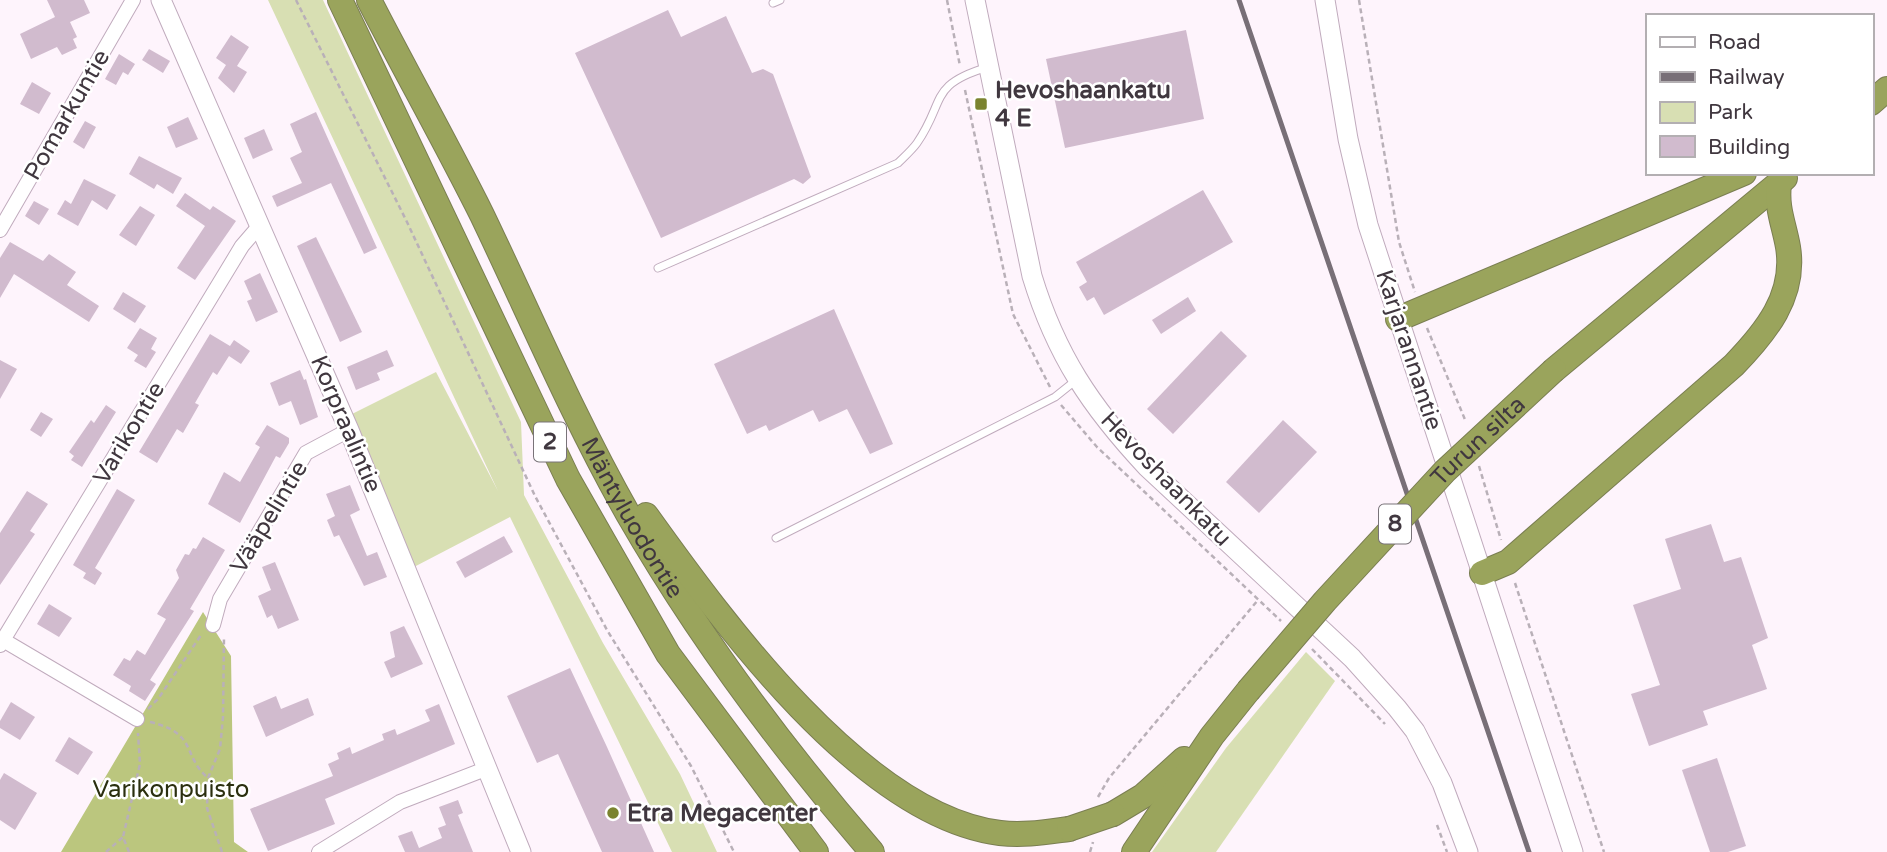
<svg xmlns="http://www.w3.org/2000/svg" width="1887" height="852" font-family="'Varela Round',sans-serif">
	<rect width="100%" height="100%" fill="#fef4fc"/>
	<g fill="#d8dfb3">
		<polygon points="268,0 323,0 521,422 524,495 603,643 680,774 717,852 672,852 510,517 414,567 344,418 436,372 498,491"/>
		<polygon points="1306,652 1335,681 1216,852 1152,852 1226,748"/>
	</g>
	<polygon fill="#bbc67e" points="203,612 231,656 234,842 248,852 61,852"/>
	<g fill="#d1bbce">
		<polygon points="47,0 84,0 90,13 70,22 77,37 73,39 77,48 62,55 57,47 31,59 20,34 55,17"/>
		<polygon points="668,10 681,37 726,16 752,73 763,69 773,74 811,177 803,184 794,179 661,238 575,53"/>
		<polygon points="1186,30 1204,119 1065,148 1046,59"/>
		<polygon points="231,35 249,47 237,66 247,72 234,93 218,78 226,65 216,58"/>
		<polygon points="149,49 170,61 163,73 142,60"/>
		<polygon points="119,54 135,64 128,75 123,72 116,85 105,79"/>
		<polygon points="32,82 51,93 39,114 20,104"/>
		<polygon points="316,112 377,248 364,254 331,183 277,207 272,196 302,183 290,158 302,152 290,124"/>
		<polygon points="188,117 198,139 176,148 167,127"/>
		<polygon points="85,121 96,127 84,149 73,142"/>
		<polygon points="264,129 273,150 253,159 244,138"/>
		<polygon points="139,156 182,178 173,194 157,184 154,189 129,174"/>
		<polygon points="84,179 116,195 107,210 92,200 78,226 57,214 65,200 71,204"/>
		<polygon points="1203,190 1233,242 1104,315 1094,297 1087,301 1079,287 1087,282 1076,262"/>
		<polygon points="185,193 210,210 213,206 236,221 195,280 177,268 205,226 176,206"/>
		<polygon points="34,201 49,209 39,225 25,216"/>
		<polygon points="140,206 155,215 136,246 119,235"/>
		<polygon points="316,237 362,332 340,342 297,246"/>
		<polygon points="10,242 43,261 49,254 76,272 67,285 99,306 89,322 14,274 0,298 0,258"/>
		<polygon points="260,273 278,312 256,322 247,301 252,299 244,281"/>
		<polygon points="123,292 146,306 135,323 113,309"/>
		<polygon points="1188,297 1196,311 1161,334 1152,320"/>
		<polygon points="834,309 893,444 870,454 847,409 819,422 813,410 769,431 766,425 747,434 714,364"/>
		<polygon points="140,328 157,338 151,349 156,352 146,368 134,361 138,355 127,348"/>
		<polygon points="1221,331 1247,356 1173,434 1147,409"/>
		<polygon points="210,334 230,346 234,340 250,351 241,364 229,356 217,375 213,372 195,403 199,405 183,433 177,429 157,463 139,452"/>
		<polygon points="387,350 394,366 377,373 380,380 356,390 347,367"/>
		<polygon points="0,360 17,369 0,399"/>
		<polygon points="300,370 304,380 306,379 318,417 300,425 291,401 279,406 270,383"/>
		<polygon points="106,405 116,412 82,467 71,460 74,456 69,452 91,420 94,423"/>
		<polygon points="41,412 53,419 41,437 30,430"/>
		<polygon points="1283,420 1317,452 1259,513 1226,482"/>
		<polygon points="267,425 289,438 289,443 280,458 276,456 240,523 208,504 224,472 240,482 260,447 255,444"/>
		<polygon points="350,485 360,510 350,515 367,556 377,552 387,577 364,586 339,535 334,537 327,520 335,516 326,494"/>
		<polygon points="117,489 135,500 95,568 102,573 95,585 83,578 86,573 73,565"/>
		<polygon points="27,491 48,504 30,531 35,534 0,585 0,533"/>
		<polygon points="1711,524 1724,562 1741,557 1768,638 1752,645 1767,689 1703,711 1708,725 1649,746 1631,694 1660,685 1633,605 1681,589 1665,539"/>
		<polygon points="504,536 513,552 465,578 456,562"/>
		<polygon points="203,537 225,550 190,609 194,611 150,680 156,684 145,701 129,691 131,686 113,675 124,658 130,661 137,650 145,655 166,619 157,614 179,578 176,570 185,554 189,555 193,548 196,549"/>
		<polygon points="275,562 299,620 278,629 272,615 267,618 258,596 271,590 262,567"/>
		<polygon points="49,604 72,618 59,637 37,624"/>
		<polygon points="404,626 423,664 391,678 384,662 395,657 390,632"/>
		<polygon points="570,668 607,747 654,852 602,852 558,754 537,763 507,696"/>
		<polygon points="276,696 281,709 308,698 314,715 266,737 253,706"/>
		<polygon points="11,702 35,717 20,740 0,728 0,721"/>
		<polygon points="439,704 455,744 325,799 335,824 268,851 250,809 333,776 328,764 339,759 337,753 350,747 352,754 384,740 382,734 395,729 397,735 430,721 425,710"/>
		<polygon points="69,737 93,752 78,775 55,761"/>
		<polygon points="1717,758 1746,846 1728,852 1710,852 1682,770"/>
		<polygon points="4,773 37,793 15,830 0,820 0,780"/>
		<polygon points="458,800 463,813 458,815 473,852 405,852 398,836 412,831 419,848 442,838 438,828 446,825 439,807"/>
	</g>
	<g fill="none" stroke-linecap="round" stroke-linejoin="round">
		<g stroke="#c0abbd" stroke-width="9">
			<g id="lane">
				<polyline points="773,3 780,0"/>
				<path d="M658 268 898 163C904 157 912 150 917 143 946 101 928 85 988 67"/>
				<polyline points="776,538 1055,397 1075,381"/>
			</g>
		</g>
		<g stroke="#c0abbd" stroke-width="16">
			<g id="street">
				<polyline points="0,230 133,0"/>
				<polyline points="213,625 220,599 306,453 349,430"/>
				<polyline points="3,640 137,719"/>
				<polyline points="0,645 242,246 261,224"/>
				<polyline points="319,852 400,802 488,768"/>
			</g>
		</g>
		<g stroke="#c0abbd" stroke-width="21">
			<g id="secondary">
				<polyline points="161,0 349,430 521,852"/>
				<path d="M975 0 1032 276C1056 355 1091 407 1147 467L1352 658 1397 708 1415 731 1442 783 1468 852"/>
				<polyline points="1325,0 1348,139 1368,225 1573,852"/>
			</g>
		</g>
		<g stroke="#7a7e52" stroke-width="26">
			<g id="highway">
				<polyline points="340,0 568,479 668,654 816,852"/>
				<path id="s1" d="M369 0C406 72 446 143 482 215 530 315 573 417 628 514 697 634 781 747 872 852"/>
				<polyline points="1871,103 1887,89"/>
				<polyline points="1398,319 1744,173"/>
				<polyline points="1554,370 1785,178"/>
				<path d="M646 515C722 621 863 816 1000 833 1023 836 1046 832 1069 829"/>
				<path d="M1482 573 1508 562 1734 365C1765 333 1796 296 1788 247 1784 224 1776 208 1779 184"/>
				<polyline points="1113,814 1143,796 1184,759"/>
				<polyline points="1134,852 1212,736 1248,691"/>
			</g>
		</g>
		<g stroke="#b9b0b8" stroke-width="2.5" stroke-dasharray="5 3.5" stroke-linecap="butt">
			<polyline points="296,0 407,222 535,496 607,630 691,766 734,852"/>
			<polyline points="947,0 960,66"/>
			<polyline points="1359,0 1399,242 1415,292"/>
			<polyline points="965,90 1013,314 1050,387"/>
			<polyline points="1427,328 1466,422"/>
			<polyline points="1061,405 1097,447 1281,621"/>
			<polyline points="1479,466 1501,540"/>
			<polyline points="1515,583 1604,852"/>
			<polyline points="1312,649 1385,724"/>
			<polyline points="148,709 158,699 201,635"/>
			<path d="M150 722C198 733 182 756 208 778"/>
			<polyline points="1098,797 1109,778 1258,600"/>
			<polyline points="1437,825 1447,852"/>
			<polyline points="106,852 123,837"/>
			<polyline points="129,852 123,837 140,764 138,733"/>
			<polyline points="222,852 207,808 208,778 220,749 223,717 224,637"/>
			<polyline points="1090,852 1093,842"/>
		</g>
		<use href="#lane" stroke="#fff" stroke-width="7"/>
		<use href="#street" stroke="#fff" stroke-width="14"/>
		<use href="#secondary" stroke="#fff" stroke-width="19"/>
		<use href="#highway" stroke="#9aa45c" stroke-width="24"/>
		<polyline stroke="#786f77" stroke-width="5" points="1239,0 1529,852"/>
		<g stroke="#7a7e52" stroke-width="26" stroke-linecap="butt">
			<g id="highway-bridge">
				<path id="s2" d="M1248 691 1325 601 1445 471 1554 370"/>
				<polyline points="1069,829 1113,814"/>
			</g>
		</g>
		<use href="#highway-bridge" stroke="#9aa45c" stroke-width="24"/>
	</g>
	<g fill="#7a832f" stroke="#fff" stroke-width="2.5">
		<rect x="974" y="97" width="14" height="14" rx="3.5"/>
		<circle cx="613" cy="813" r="7"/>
	</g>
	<g text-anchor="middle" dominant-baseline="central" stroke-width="5" stroke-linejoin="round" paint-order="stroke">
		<g fill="#fff" stroke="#797379" stroke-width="2">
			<rect x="534" y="422.5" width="32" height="39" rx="5"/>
			<rect x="1379" y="504.5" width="32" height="39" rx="5"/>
		</g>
		<g font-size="23" font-weight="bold" fill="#40373f">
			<text x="550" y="442">2</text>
			<text x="1395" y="524">8</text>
		</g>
		<g font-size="24" font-weight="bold" fill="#40373f" stroke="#fff" text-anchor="start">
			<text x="995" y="90">Hevoshaankatu<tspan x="995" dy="28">4 E</tspan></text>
			<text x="627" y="813">Etra Megacenter</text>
		</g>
		<g font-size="24" fill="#40373f" stroke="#fff">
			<text transform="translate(67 115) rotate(-60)">Pomarkuntie</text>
			<text transform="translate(1409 350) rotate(72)">Karjarannantie</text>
			<text transform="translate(346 424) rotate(67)">Korpraalintie</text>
			<text transform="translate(129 433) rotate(-59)">Varikontie</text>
			<text stroke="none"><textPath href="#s2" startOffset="340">Turun silta</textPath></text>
			<text transform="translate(1166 479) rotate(46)">Hevoshaankatu</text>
			<text stroke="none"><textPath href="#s1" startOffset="581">Mäntyluodontie</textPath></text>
			<text transform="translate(269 517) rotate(-59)">Vääpelintie</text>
		</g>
		<g font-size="24" fill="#2b2f0f" stroke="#fff">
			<text x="171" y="789">Varikonpuisto</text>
		</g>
	</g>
	<rect x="1646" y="14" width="228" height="161" fill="#ffffff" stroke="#b3afb2" stroke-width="2"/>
	<rect x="1660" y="37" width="35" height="10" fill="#ffffff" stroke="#b3afb2" stroke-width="2"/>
	<text x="1708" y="49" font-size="21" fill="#40373f">Road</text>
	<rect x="1660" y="72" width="35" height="10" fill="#786f77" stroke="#b3afb2" stroke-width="2"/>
	<text x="1708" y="84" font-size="21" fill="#40373f">Railway</text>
	<rect x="1660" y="102" width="35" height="21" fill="#d8dfb3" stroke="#b3afb2" stroke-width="2"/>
	<text x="1708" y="119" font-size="21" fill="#40373f">Park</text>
	<rect x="1660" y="136" width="35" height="21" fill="#d1bbce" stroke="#b3afb2" stroke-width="2"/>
	<text x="1708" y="154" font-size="21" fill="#40373f">Building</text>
</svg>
